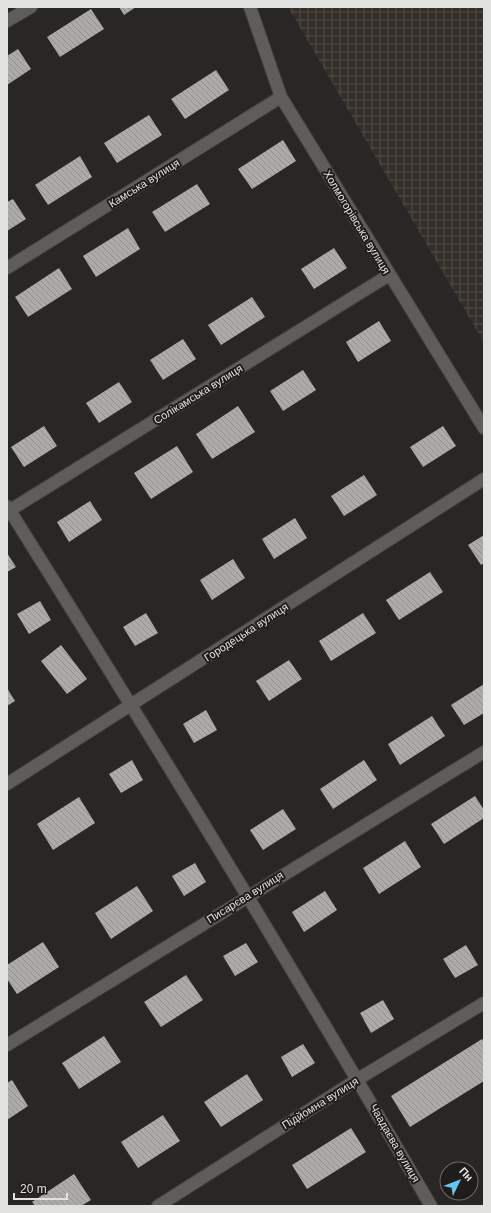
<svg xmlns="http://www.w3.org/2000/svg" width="491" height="1213" font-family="Helvetica,sans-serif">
	<defs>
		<pattern id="industrial-grid" width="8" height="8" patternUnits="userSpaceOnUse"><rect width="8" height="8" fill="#342f29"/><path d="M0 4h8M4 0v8" fill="none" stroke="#514d48"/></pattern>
		<pattern id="building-back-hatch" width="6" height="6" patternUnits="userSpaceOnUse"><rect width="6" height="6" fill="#adaba9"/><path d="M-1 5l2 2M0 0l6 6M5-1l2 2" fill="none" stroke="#939190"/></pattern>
	</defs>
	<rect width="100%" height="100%" fill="#282725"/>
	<polygon fill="url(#industrial-grid)" points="288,7 484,7 484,343"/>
	<g fill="url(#building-back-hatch)">
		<polygon points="119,7 136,7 124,15"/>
		<polygon points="91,9 104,29 60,57 47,37"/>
		<polygon points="18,49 31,69 7,85 7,56"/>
		<polygon points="216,70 229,90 185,119 171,99"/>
		<polygon points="149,115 162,135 117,163 104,143"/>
		<polygon points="283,140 296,161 252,189 238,169"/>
		<polygon points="80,156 92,177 48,205 35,185"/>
		<polygon points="197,184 210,204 165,232 152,212"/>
		<polygon points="13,199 26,219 7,231 7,202"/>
		<polygon points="128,228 140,249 96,277 83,256"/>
		<polygon points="334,248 347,268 314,289 301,269"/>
		<polygon points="59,268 72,289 28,317 15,297"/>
		<polygon points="252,297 265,317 221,345 208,325"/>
		<polygon points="379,321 391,341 358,362 346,342"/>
		<polygon points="183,339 196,359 163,380 150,360"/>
		<polygon points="303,370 316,390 283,411 270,391"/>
		<polygon points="119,382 132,402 99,423 86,403"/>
		<polygon points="238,406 255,432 212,459 196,434"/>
		<polygon points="44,426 57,446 24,467 11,447"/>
		<polygon points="443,426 456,446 423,467 410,447"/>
		<polygon points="177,446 193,472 151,499 134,473"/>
		<polygon points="364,475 377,495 344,516 331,496"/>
		<polygon points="90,501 102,520 69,542 57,522"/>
		<polygon points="295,518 307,538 274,559 262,539"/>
		<polygon points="484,535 484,563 481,565 468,545"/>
		<polygon points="7,553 16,567 7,572"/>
		<polygon points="233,559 245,578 212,600 200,580"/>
		<polygon points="430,572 443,592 399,620 386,600"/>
		<polygon points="40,601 51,620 29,634 17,614"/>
		<polygon points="146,613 158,633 135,646 123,627"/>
		<polygon points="363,613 376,633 331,661 319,641"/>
		<polygon points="61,645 87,679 67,694 41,661"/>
		<polygon points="289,660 302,679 269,701 256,681"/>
		<polygon points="484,684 484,713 464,725 451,705"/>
		<polygon points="7,688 15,701 7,706"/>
		<polygon points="206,710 217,730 194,743 183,724"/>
		<polygon points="432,716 445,736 400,765 388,744"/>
		<polygon points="132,760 143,780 121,793 109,774"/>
		<polygon points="364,760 377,780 333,809 320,789"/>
		<polygon points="475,796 484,810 484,818 444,844 431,824"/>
		<polygon points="79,797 95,823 53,850 37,824"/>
		<polygon points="283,809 296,829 263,850 250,830"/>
		<polygon points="405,841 421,867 379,894 363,868"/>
		<polygon points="195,863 206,882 184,896 172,876"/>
		<polygon points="137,886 153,911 111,939 95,913"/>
		<polygon points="325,891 337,910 304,932 292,912"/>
		<polygon points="43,942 59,967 17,994 7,979 7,965"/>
		<polygon points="246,943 258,962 235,976 223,956"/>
		<polygon points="466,945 478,965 455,978 443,959"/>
		<polygon points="186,975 203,1000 161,1027 144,1002"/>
		<polygon points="383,1000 394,1019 371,1033 360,1013"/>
		<polygon points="104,1036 121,1062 79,1089 62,1063"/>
		<polygon points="482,1039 484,1042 484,1081 410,1127 391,1096"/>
		<polygon points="303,1044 315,1063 292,1077 281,1057"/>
		<polygon points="247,1074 263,1100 221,1127 204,1102"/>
		<polygon points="12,1080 28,1106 7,1120 7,1083"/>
		<polygon points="163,1115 180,1141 138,1168 121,1142"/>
		<polygon points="351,1128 366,1152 307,1189 292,1165"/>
		<polygon points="74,1174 91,1200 81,1206 35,1206 32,1202"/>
	</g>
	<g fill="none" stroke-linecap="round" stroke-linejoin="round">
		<g stroke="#434240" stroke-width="14">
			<g id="minor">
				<polyline points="250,7 281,97 484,428"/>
				<polyline points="7,21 31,7"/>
				<polyline points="7,268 281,97"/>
				<path d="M7 506C152 737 294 970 431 1206"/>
				<polyline points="7,512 389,275"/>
				<polyline points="7,1045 484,752"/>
				<polyline points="158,1206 358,1079 484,1003"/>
			</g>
		</g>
		<g stroke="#434240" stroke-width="14">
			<polyline id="secondary" points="7,784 484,479"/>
		</g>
		<use href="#minor" stroke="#5f5d5b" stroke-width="12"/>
		<use href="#secondary" stroke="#5f5d5b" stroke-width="12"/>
	</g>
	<g text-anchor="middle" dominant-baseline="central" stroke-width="4" stroke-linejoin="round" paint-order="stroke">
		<g font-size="11" fill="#e1e1df" stroke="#1f1d1c">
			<text transform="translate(144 183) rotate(-32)">Камська вулиця</text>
			<text transform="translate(357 222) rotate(59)">Холмогорівська вулиця</text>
			<text transform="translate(198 394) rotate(-32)">Солікамська вулиця</text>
			<text transform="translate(246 632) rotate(-33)">Городецька вулиця</text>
			<text transform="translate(245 897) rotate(-32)">Писарєва вулиця</text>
			<text transform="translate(320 1103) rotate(-32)">Підйомна вулиця</text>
			<text transform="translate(395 1143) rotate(60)">Чаадаєва вулиця</text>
		</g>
	</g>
	<rect width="491" height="1213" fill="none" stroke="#e1e1df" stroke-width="16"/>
	<g transform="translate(459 1181) rotate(47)"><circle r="19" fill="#1f1d1c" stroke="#6d6b6a"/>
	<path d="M0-3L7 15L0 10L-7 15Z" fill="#64c5ee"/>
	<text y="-6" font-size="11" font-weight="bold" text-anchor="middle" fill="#e1e1df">Пн</text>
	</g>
	<path d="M14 1193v6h53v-6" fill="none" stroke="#e1e1df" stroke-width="2"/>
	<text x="20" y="1193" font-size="12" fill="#e1e1df" stroke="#1f1d1c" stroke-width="3" paint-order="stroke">20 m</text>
</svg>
